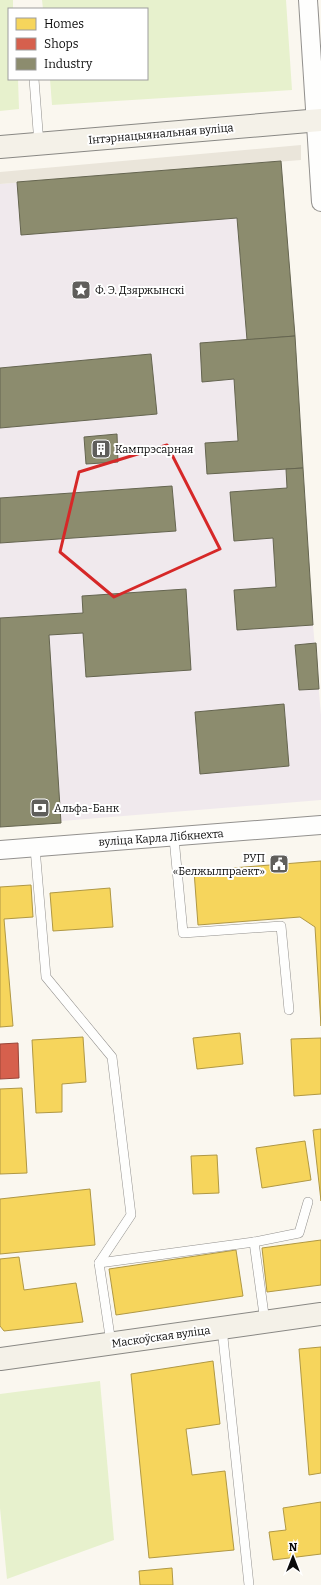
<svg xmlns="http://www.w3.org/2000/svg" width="321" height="1585" font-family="Bitter,serif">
	<rect width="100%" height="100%" fill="#faf7ef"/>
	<polygon fill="#f0e9ed" points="281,161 295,336 313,625 321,715 321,800 0,826 0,184"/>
	<g fill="#e7f1cd">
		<polygon points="0,0 13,0 13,9 9,9 9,79 18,79 19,109 0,111"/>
		<polygon points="42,0 286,0 292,90 52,105 50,79 147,79 147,9 43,9"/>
		<polygon points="100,1381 114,1540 7,1579 0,1508 0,1394"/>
	</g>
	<polygon fill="#eae5da" points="301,145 301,160 0,184 0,172"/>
	<g fill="#f6d55c" stroke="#b09844">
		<polygon points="321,861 321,1026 315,927 300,917 198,925 194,871"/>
		<polygon points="31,885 33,917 4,919 13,1026 0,1027 0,887"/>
		<polygon points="110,888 113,927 53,931 50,893"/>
		<polygon points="240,1033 243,1064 197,1069 193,1038"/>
		<polygon points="83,1037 86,1082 62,1084 62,1112 36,1113 32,1040"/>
		<polygon points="321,1038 321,1094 294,1096 291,1039"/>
		<polygon points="22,1088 27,1173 0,1174 0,1089"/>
		<polygon points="321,1129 321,1201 313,1130"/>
		<polygon points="305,1141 311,1180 262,1188 256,1148"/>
		<polygon points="217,1155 219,1193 193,1194 191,1156"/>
		<polygon points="90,1189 95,1245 0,1254 0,1199"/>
		<polygon points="321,1240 321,1285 267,1292 262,1248"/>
		<polygon points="236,1250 243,1296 116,1315 109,1269"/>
		<polygon points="19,1257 24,1290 76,1283 83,1322 4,1331 0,1326 0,1259"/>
		<polygon points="321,1347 321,1473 309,1475 299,1349"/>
		<polygon points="213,1361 220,1424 186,1429 192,1475 225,1471 234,1550 149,1558 131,1374"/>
		<polygon points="321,1502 321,1554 273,1560 269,1532 286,1530 283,1508"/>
		<polygon points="172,1568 173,1585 140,1585 139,1571"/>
	</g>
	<polygon fill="#d6604d" stroke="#994639" points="18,1043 19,1078 0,1079 0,1044"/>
	<g fill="#8c8c6e" stroke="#656550">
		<polygon points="281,161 295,336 247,340 237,218 21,235 17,182"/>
		<polygon points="295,336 303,468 207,474 205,443 238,441 234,379 202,382 200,343"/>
		<polygon points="151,354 157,414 0,428 0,368"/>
		<polygon points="117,434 118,462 86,464 84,437"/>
		<polygon points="303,468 313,625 237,630 234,590 276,587 273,538 234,541 230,492 287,488 286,469"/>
		<polygon points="172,486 176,531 0,543 0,498"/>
		<polygon points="186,589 191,670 86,677 83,633 49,635 61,823 0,827 0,618 83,613 82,596"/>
		<polygon points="316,643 319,689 299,690 295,645"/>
		<polygon points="284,704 289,766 200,774 195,712"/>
	</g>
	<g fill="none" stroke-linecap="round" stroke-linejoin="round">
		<g stroke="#93918e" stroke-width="10">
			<g id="lane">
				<polyline points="34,79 39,144"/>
				<polyline points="174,838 183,933 281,926 289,1010"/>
				<polyline points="35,848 46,977 112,1057 131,1215 99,1263 111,1343"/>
				<polyline points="254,1242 265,1322"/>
				<polyline points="99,1263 254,1242 299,1233 308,1202"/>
				<polyline points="222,1328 249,1585"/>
			</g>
		</g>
		<g stroke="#93918e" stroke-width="20">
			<g id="street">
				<polyline points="308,0 321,202"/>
				<polyline points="0,850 321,825"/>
			</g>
		</g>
		<g stroke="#898884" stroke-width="24">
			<g id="secondary">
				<polyline points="0,147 321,120"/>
				<polyline points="0,1359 321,1314"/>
			</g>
		</g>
		<use href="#lane" stroke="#fefefd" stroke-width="9"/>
		<use href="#street" stroke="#fefefd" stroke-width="18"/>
		<use href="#secondary" stroke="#f4f1e8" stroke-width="22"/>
	</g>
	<path fill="none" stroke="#d62828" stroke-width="3" stroke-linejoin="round" d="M167 445 220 549 114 597 60 552 79 472Z"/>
	<defs>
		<g id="sight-square" transform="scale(1)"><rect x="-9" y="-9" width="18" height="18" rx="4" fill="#5f5e5b" stroke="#fff"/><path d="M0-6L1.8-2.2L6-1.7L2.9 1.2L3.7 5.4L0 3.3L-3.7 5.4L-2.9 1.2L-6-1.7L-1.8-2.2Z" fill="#fff"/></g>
		<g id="building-square" transform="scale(1)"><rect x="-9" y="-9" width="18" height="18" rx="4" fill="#5f5e5b" stroke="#fff"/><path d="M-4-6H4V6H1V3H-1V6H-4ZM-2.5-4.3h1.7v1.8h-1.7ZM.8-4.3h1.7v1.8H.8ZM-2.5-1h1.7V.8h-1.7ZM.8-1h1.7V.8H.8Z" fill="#fff"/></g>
		<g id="bank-square" transform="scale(1)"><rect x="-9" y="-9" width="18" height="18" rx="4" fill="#5f5e5b" stroke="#fff"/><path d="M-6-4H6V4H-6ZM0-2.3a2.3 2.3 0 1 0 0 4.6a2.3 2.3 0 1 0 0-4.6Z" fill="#fff"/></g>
		<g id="civic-square" transform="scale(1)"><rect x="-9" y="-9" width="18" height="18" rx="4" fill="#5f5e5b" stroke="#fff"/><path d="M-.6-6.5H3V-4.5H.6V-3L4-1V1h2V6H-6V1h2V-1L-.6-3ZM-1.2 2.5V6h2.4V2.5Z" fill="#fff"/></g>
	</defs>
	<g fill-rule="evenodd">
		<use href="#sight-square" x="81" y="290"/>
		<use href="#building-square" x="101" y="449"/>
		<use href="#bank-square" x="40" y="808"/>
		<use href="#civic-square" x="279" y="864"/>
	</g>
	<g text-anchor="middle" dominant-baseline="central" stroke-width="4" stroke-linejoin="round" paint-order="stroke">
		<g font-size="11" fill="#0b0b0b" stroke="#fff">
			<text transform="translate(161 134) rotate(-5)">Інтэрнацыянальная вуліца</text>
			<text transform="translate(161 838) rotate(-4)">вуліца Карла Лібкнехта</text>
			<text transform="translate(161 1337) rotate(-8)">Маскоўская вуліца</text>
		</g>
		<g font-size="11" fill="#0b0b0b" stroke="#fff" text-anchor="start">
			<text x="95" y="290">Ф. Э. Дзяржынскі</text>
			<text x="115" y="449">Кампрэсарная</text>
			<text x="54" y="808">Альфа-Банк</text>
			<text x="265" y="858" text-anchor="end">РУП<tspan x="265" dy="13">«Белжылпраект»</tspan></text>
		</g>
	</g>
	<rect x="8" y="8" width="140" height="72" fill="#ffffff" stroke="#9d9d9d"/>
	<rect x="16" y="18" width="20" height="12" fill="#f6d55c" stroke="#9d9d9d"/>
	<text x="44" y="28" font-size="12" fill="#0b0b0b">Homes</text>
	<rect x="16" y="38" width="20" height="12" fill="#d6604d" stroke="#9d9d9d"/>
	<text x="44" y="48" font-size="12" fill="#0b0b0b">Shops</text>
	<rect x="16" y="58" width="20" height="12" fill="#8c8c6e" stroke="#9d9d9d"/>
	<text x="44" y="68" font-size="12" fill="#0b0b0b">Industry</text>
	<g transform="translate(293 1557)" stroke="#ffffff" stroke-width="3" paint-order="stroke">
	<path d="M0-3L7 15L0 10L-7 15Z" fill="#0b0b0b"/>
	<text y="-6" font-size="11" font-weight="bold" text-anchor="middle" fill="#0b0b0b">N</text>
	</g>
</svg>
